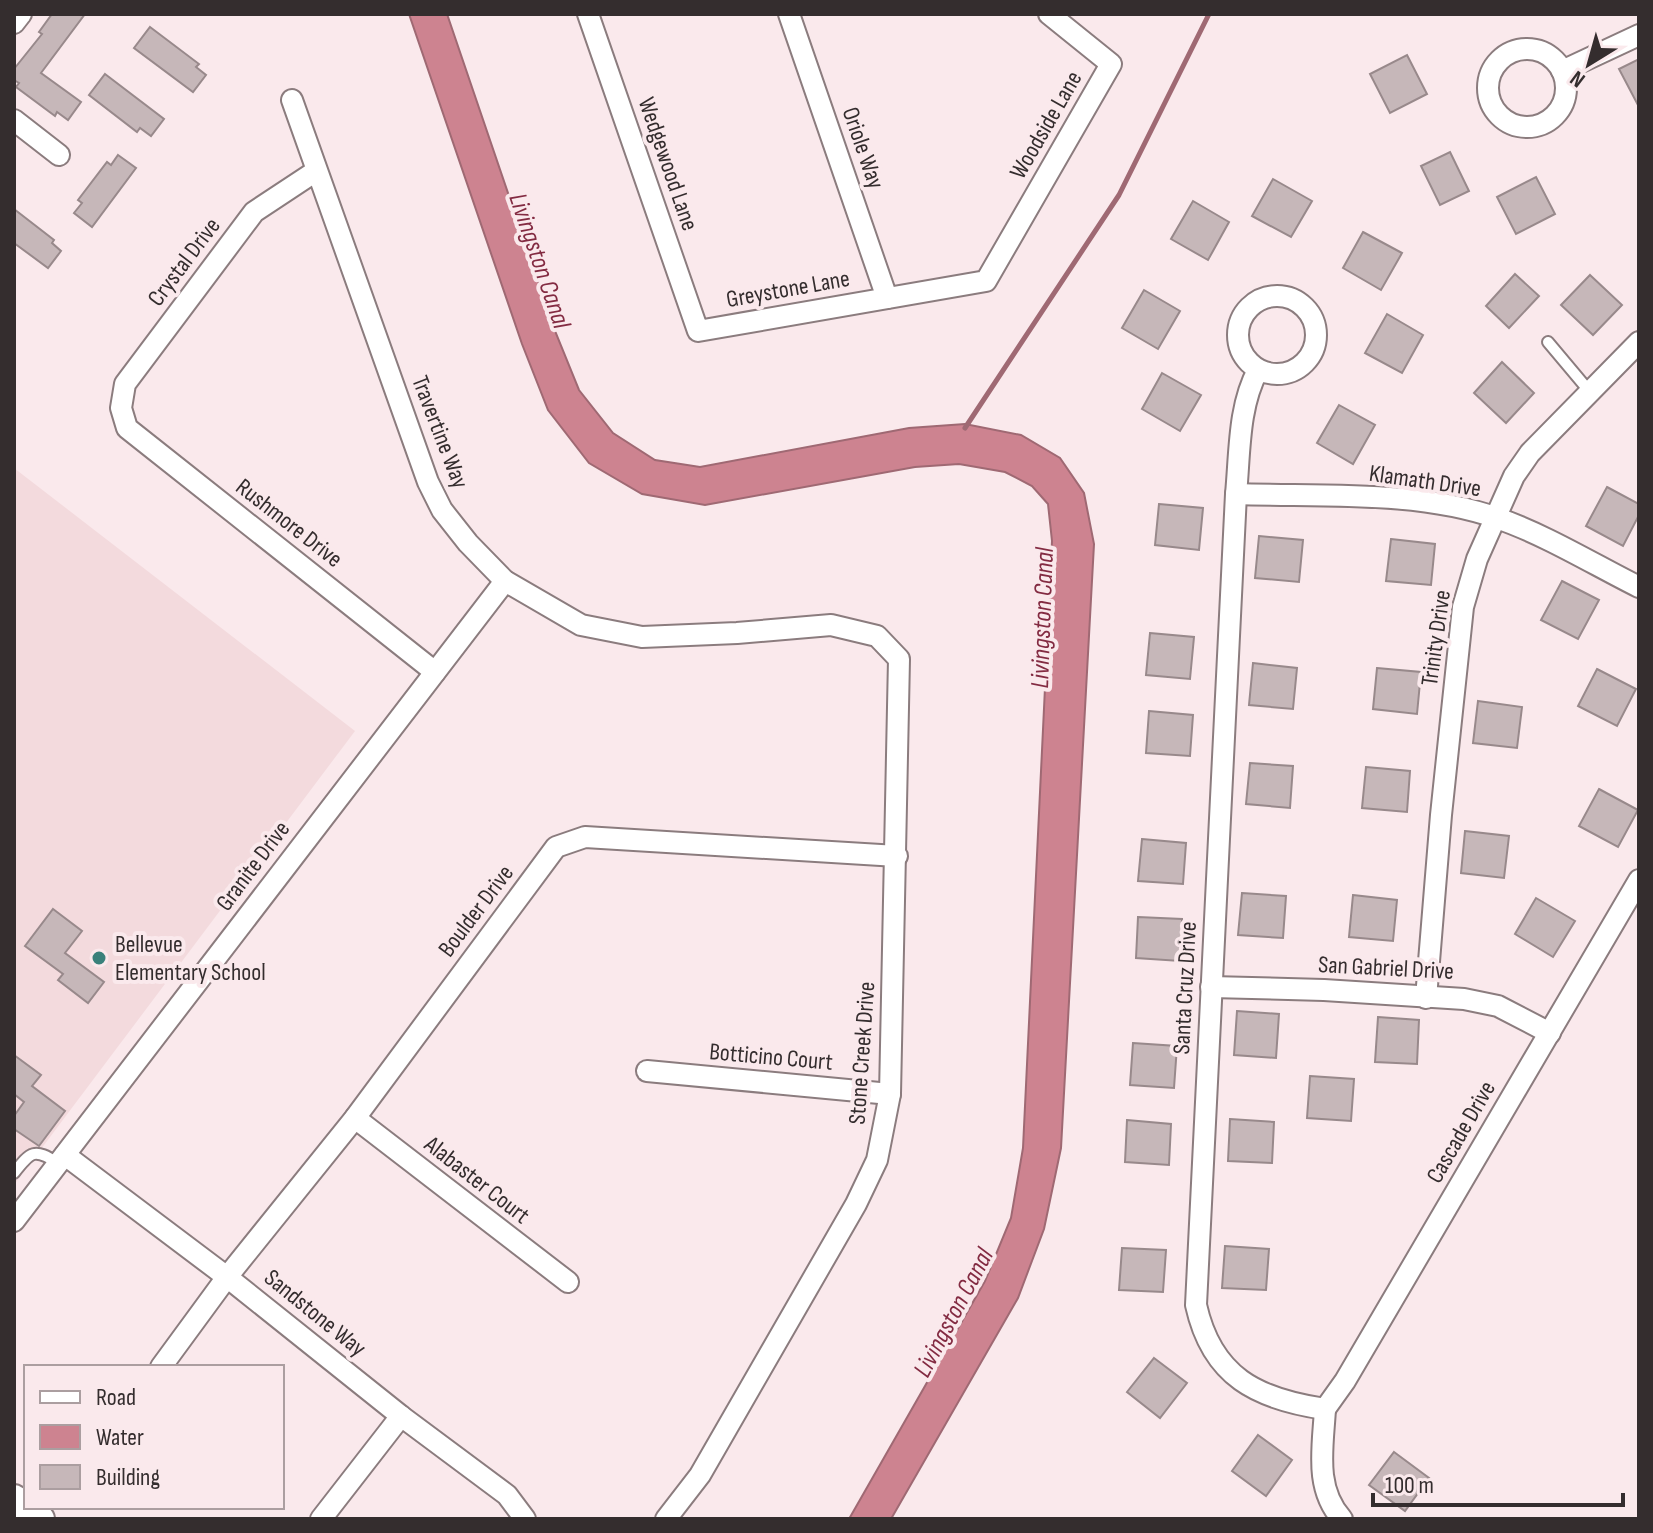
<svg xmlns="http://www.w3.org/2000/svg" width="1653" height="1533" font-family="'Sofia Sans Condensed',sans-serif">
	<rect width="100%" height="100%" fill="#fae9ec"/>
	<polygon fill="#f3dadd" points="14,468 355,731 14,1185"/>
	<polygon fill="#cd8390" stroke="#9f6973" stroke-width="2" points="409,14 447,14 555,331 579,390 613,433 655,460 700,467 909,428 965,424 1021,435 1060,458 1084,493 1094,544 1061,1148 1044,1229 1018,1298 891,1519 849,1519 985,1281 1011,1218 1023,1148 1052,541 1048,504 1032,486 1005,472 959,464 915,467 705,505 642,494 589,463 548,410 522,344"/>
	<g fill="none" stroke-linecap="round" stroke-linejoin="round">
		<polyline stroke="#9f6973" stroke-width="5" points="965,428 1119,195 1209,14"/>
	</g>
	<g fill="#c6b7b9" stroke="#98898b" stroke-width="2">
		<polygon points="52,14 85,14 41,73 81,102 68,120 57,112 55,116 16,87 19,83 14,80 14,69 42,34 39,32"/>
		<polygon points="150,27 199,64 196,67 206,75 193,92 134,48"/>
		<polygon points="1407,55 1427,94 1390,113 1370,74"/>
		<polygon points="1639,59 1639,107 1619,69"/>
		<polygon points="105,74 164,119 151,136 140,128 137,132 89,95"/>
		<polygon points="1450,152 1469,191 1440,205 1421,166"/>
		<polygon points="118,155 136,168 92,227 74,213 82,203 78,200 107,162 111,165"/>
		<polygon points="1536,177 1555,214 1516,234 1497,197"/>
		<polygon points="1273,179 1312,201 1291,237 1252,216"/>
		<polygon points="1193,201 1229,222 1208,260 1171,239"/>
		<polygon points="14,209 54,240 52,243 61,251 48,268 14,243"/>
		<polygon points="1363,232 1402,253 1381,290 1343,268"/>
		<polygon points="1515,274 1539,296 1509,328 1486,306"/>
		<polygon points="1590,275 1622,305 1593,335 1561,305"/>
		<polygon points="1144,290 1180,311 1158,349 1122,328"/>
		<polygon points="1387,314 1423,335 1402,373 1365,353"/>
		<polygon points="1502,362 1534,393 1506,423 1474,393"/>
		<polygon points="1162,373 1201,395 1180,431 1142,409"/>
		<polygon points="1339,405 1375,425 1353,464 1317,443"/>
		<polygon points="1607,487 1639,504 1639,515 1623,546 1586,526"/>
		<polygon points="1159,504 1203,508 1199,550 1155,545"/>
		<polygon points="1259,536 1303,540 1299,582 1255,578"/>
		<polygon points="1391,539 1435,544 1431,585 1386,581"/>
		<polygon points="1562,581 1599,600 1578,639 1541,620"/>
		<polygon points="1150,633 1194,637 1190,679 1146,675"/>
		<polygon points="1253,663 1297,668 1293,709 1249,705"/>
		<polygon points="1377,668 1421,672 1417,714 1373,709"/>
		<polygon points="1597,669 1636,689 1617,726 1578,706"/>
		<polygon points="1478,701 1522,707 1517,748 1473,743"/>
		<polygon points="1149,711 1193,715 1190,756 1146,753"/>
		<polygon points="1250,763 1293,766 1290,808 1246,804"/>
		<polygon points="1366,767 1410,771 1407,812 1362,808"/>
		<polygon points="1599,789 1638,810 1618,847 1579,826"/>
		<polygon points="1465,831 1509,836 1504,878 1461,873"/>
		<polygon points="1142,839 1186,843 1183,884 1138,881"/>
		<polygon points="1242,893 1286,896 1283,938 1238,935"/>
		<polygon points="1353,895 1397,900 1393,941 1349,937"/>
		<polygon points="1536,898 1575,921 1553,957 1515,934"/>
		<polygon points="53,909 82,931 65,953 104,982 88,1003 58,980 63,974 25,946"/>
		<polygon points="1138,917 1182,919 1180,961 1136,958"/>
		<polygon points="1237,1011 1279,1014 1276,1058 1234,1055"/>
		<polygon points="1378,1017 1419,1020 1417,1064 1375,1062"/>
		<polygon points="1133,1043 1177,1046 1174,1088 1130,1085"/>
		<polygon points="14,1055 41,1075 32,1086 65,1111 39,1146 14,1129 14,1116 24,1102 14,1094"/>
		<polygon points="1310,1076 1354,1079 1351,1121 1307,1118"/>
		<polygon points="1230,1119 1274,1122 1272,1163 1228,1161"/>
		<polygon points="1127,1120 1171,1124 1169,1165 1125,1162"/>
		<polygon points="1225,1246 1269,1249 1266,1290 1222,1288"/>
		<polygon points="1122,1248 1166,1250 1163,1292 1119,1290"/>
		<polygon points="1154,1358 1187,1383 1160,1418 1127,1392"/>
		<polygon points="1258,1435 1292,1460 1266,1496 1232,1471"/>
		<polygon points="1394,1452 1429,1478 1405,1511 1369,1485"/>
	</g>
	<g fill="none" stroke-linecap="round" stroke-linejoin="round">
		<g stroke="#8b7c7e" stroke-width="14">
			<g id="lane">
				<polyline points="1548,342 1590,392"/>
				<path d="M14 1173C31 1151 34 1148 58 1163"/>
			</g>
		</g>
		<g stroke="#8b7c7e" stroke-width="24">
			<g id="street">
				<polyline points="588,14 698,331 986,281 1111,64 1049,14"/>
				<polyline points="789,14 887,298"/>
				<polyline points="14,23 21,14"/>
				<circle cx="1527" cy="88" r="39"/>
				<polyline points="1562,71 1639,35"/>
				<polyline points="292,100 428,482 442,510 468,543 505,581 581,625 642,637 737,633 831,625 877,636 899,659 890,1094 877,1160 856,1204 700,1475 666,1519"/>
				<polyline points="14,120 59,155"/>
				<polyline points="316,171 254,212 125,384 121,408 127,428 435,672"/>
				<circle cx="1277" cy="335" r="39"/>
				<path d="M1258 370C1238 407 1240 453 1236 494L1196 1305C1212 1377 1257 1399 1325 1409"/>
				<path d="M1236 494C1319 497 1418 490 1497 518 1546 535 1593 564 1639 587"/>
				<polyline points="1211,987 1324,990 1464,999 1498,1006 1550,1033"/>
				<polyline points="1426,998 1441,815 1463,607 1477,559 1514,476 1530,453 1639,342"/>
				<polyline points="647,1071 890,1094"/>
				<polyline points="355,1118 568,1282"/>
				<polyline points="65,1155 227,1277 401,1416 507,1495 525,1519"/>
				<polyline points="14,1221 505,581"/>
				<polyline points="161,1367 227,1277 355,1118 556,847 585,837 897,856"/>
				<polyline points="1325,1409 1345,1381 1639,880"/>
				<path d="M1325 1409C1323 1447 1314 1488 1342 1519"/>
				<polyline points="321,1519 401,1416"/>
			</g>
		</g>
		<g stroke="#8b7c7e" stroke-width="32">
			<polyline id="secondary" points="14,1499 40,1519"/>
		</g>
		<use href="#lane" stroke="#fff" stroke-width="10"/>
		<use href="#street" stroke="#fff" stroke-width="20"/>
		<use href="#secondary" stroke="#fff" stroke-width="28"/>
	</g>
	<circle fill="#3a817b" stroke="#fae9ec" stroke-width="3" cx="99" cy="958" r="8"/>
	<g text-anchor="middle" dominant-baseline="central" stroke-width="8" stroke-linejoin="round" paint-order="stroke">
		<g font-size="24" fill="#342d2e" stroke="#fae9ec">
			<text transform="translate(1046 125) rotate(-60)">Woodside Lane</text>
			<text transform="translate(863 148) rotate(71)">Oriole Way</text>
			<text transform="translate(668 164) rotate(71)">Wedgewood Lane</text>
			<text transform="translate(184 262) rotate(-53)">Crystal Drive</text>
			<text transform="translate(788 289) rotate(-10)">Greystone Lane</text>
			<text transform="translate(440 432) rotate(69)">Travertine Way</text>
			<text transform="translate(1425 481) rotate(8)">Klamath Drive</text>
			<text transform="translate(289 523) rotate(38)">Rushmore Drive</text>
			<text transform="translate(1436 638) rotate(-82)">Trinity Drive</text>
			<text transform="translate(253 866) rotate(-53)">Granite Drive</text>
			<text transform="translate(476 911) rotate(-53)">Boulder Drive</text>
			<text transform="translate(1386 968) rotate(3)">San Gabriel Drive</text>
			<text transform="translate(1185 988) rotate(-87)">Santa Cruz Drive</text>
			<text transform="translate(862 1053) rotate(-86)">Stone Creek Drive</text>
			<text transform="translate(771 1057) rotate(5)">Botticino Court</text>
			<text transform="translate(1461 1132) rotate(-60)">Cascade Drive</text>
			<text transform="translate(477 1180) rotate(38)">Alabaster Court</text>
			<text transform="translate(315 1313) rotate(39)">Sandstone Way</text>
		</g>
		<g font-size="24" fill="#342d2e" stroke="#fae9ec" text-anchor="start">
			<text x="115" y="944">Bellevue<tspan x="115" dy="28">Elementary School</tspan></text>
		</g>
		<g font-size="26" font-style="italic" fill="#832b42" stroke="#fae9ec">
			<text transform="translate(539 261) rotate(71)">Livingston Canal</text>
			<text transform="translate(1043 618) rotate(-88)">Livingston Canal</text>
			<text transform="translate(954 1313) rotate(-62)">Livingston Canal</text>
		</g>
	</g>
	<rect width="1653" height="1533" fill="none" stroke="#342d2e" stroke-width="32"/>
	<rect x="24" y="1365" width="260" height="144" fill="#fae9ec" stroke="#ab9ea0" stroke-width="2"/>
	<rect x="40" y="1391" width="40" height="12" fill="#ffffff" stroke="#ab9ea0" stroke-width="2"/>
	<text x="96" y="1405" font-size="24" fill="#342d2e">Road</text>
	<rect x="40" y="1425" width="40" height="24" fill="#cd8390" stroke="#ab9ea0" stroke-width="2"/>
	<text x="96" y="1445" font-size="24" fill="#342d2e">Water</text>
	<rect x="40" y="1465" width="40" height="24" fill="#c6b7b9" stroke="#ab9ea0" stroke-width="2"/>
	<text x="96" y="1485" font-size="24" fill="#342d2e">Building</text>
	<g transform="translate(1589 64) rotate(217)" stroke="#fae9ec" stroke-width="6" paint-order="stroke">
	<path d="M0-6L14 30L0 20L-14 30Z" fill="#342d2e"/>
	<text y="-12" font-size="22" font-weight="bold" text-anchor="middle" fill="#342d2e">N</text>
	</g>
	<path d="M1373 1493v12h250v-12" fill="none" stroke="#342d2e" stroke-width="4"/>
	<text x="1385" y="1493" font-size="24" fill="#342d2e" stroke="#fae9ec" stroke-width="6" paint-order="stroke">100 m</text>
</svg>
